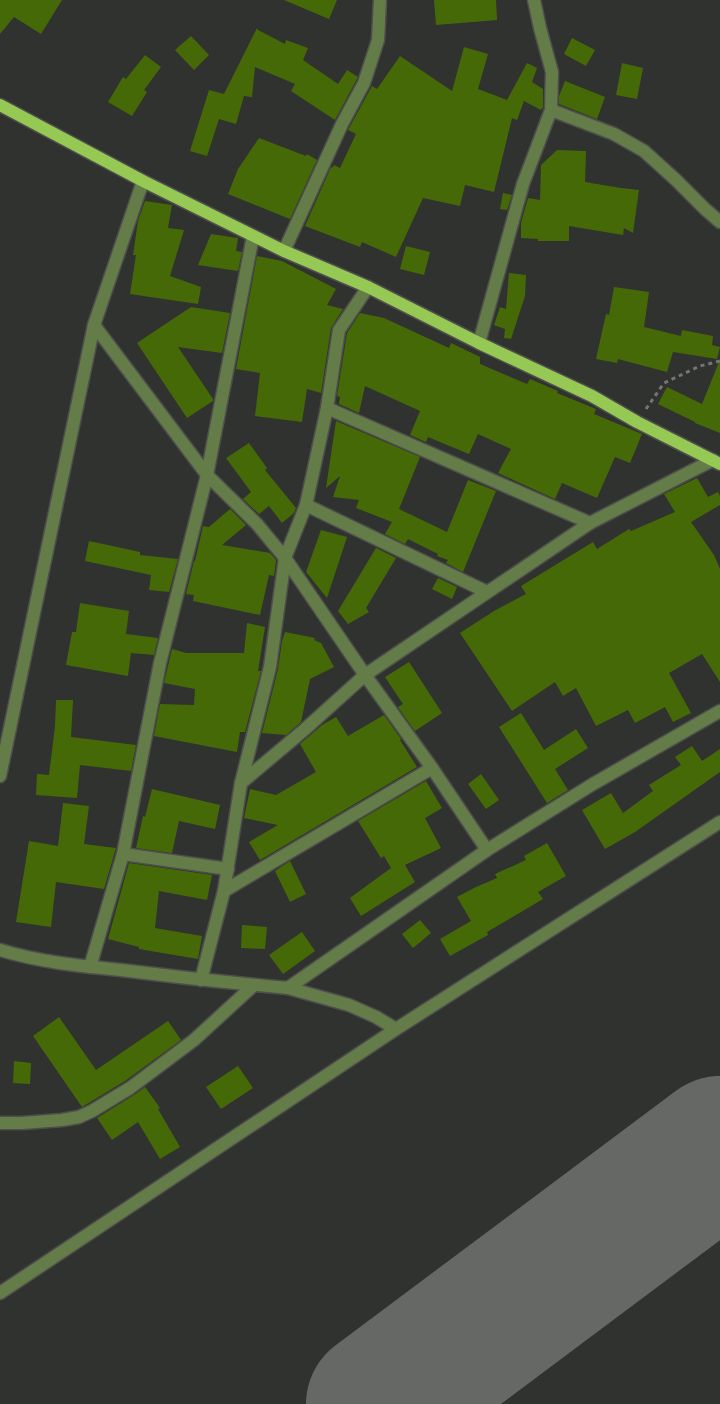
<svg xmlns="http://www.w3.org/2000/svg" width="720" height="1404" font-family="Jost,sans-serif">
	<rect width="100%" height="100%" fill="#30322f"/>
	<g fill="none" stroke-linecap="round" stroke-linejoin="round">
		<polyline stroke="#666866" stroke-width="146" points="379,1404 720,1149"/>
	</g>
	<g fill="#466907">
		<polygon points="0,0 62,0 41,34 14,17 0,34"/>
		<polygon points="284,0 337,0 329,19"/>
		<polygon points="434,0 496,0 497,20 436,25"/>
		<polygon points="257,28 258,30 285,44 286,40 308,48 303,60 338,84 347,70 358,77 335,120 291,91 295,84 255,67 252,97 244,96 236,124 219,119 207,156 190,151 209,90 224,94"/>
		<polygon points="191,36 209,55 194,70 175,50"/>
		<polygon points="572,38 595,50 586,66 564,54"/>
		<polygon points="464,47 488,54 478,89 507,100 527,63 537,68 532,82 543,89 543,107 541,110 524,101 517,120 512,118 494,192 465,185 460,206 423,198 396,257 362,242 360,247 305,226 331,167 332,168 334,165 340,168 356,134 348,130 372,86 377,89 400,56 452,91"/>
		<polygon points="145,55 161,67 144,90 147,92 132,116 108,102 123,77 126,79"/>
		<polygon points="622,63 643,68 637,99 616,95"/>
		<polygon points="565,81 605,97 597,119 559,104 559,96"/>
		<polygon points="259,138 306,156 307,154 317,160 290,219 228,194 238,169"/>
		<polygon points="557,150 586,151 585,182 621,188 639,190 633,233 624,228 623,235 569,226 569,241 538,241 538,239 521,238 521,223 528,198 540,200 541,165"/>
		<polygon points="503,193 512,195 507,210 500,209"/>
		<polygon points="145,201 172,205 168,228 184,230 170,276 201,287 198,304 130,294 136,255 133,255 138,221"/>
		<polygon points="211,234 238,238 236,251 242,252 238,271 198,265"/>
		<polygon points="406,246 430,252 424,275 400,269"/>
		<polygon points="257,256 282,261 336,289 327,305 343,309 331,328 321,393 307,389 302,422 255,416 260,373 236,369"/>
		<polygon points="509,273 526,275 525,296 511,339 504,338 505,329 494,325 500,307 506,309"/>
		<polygon points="614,287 649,292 644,327 681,336 682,330 713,336 712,345 720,347 717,359 673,352 667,372 618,359 617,363 596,359 606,314 609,315"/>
		<polygon points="191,307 230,313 222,353 178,347 213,399 213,401 187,418 137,343"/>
		<polygon points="360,313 384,318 449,348 451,343 480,357 480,364 527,384 530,379 558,391 557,393 596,409 594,414 642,434 630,463 615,457 597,498 562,483 555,499 498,473 511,449 478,434 469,454 428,437 426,442 410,435 420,411 365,386 359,413 339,404 340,397 337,396 347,333"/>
		<polygon points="719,362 720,362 720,433 695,423 695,422 658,404 667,387 702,404"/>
		<polygon points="336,421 420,457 399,509 447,532 468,480 496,491 463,572 446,563 448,560 437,556 438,554 408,539 405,544 385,534 392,522 356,508 359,500 333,497 340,476 326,488"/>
		<polygon points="249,443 267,468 265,470 296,508 294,513 282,523 269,506 259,514 243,499 251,492 226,458"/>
		<polygon points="697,478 708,497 718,492 720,496 720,505 691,522 714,555 720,569 720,682 702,654 669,673 691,713 673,722 665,707 635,723 628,710 596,726 576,688 563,696 555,682 512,711 460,633 494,611 526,594 521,586 593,542 597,549 629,529 631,531 675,512 664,494"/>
		<polygon points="230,509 246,525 222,545 270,553 276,560 274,576 269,575 260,615 193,601 194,595 186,594 194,561 195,561 203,526 209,527"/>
		<polygon points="321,530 347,537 327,598 306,572"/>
		<polygon points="89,541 140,552 140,555 178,559 169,592 149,590 151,575 85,561"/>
		<polygon points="376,548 396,558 366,608 369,612 348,624 338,611"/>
		<polygon points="438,578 457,587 452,599 432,589"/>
		<polygon points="80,603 129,611 126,634 158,638 154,655 131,653 128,676 66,665 72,632 76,632"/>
		<polygon points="247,623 265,627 258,671 261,671 245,732 240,732 237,752 154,736 160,704 194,705 195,689 164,683 172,649 186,653 244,653"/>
		<polygon points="285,632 315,638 314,640 321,643 334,667 310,679 301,722 286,735 262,733 278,669 282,641"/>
		<polygon points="409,662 442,713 415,731 398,707 403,704 385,677"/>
		<polygon points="56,700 73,700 71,737 136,745 131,771 80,765 77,798 36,795 37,774 49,775 55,726"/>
		<polygon points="521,713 544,750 576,729 588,748 555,769 568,790 547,803 499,727"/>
		<polygon points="384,715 401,739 400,740 417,767 260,860 249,842 278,825 244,818 250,789 276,795 316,772 300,744 322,725 336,717 348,736"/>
		<polygon points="692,746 702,761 720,749 720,772 635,832 605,849 582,810 611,793 623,813 653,791 649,785 681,765 675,757"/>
		<polygon points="481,774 499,800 486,809 468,784"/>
		<polygon points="426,781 442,808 425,818 441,848 405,865 415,882 361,916 350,898 391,868 384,856 381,858 358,821"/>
		<polygon points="152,789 220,805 215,829 179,821 172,853 136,848 143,816 145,817"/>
		<polygon points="63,803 89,806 84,844 116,848 104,889 56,882 51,927 16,922 29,841 58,846"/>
		<polygon points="547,843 566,876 538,892 543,899 487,932 488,935 450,956 440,939 471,921 457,897 476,887 497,878 495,874 526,860 524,856"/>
		<polygon points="290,861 306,894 290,902 275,871"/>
		<polygon points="129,863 212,875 207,900 159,891 155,928 202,936 198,959 139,949 139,947 108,939"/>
		<polygon points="420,920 431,933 413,948 402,934"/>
		<polygon points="242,925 267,927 265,949 241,948"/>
		<polygon points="302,932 315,951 283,974 269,955"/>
		<polygon points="59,1017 96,1070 168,1021 181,1040 125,1081 82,1107 33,1036"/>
		<polygon points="14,1061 31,1063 30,1084 13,1083"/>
		<polygon points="238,1066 253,1088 221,1109 206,1087"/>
		<polygon points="145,1087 160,1108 158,1109 180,1147 160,1159 138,1122 112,1140 97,1118 134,1095"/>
	</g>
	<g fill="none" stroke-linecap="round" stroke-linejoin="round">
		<g stroke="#4e4f4d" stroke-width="15">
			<g id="minor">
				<polyline points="551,110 614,134 644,151 676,180 705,209 720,222"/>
				<polyline points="284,251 342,124 364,83 378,40 380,0"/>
				<polyline points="94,325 207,475 257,524 285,558 365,675 432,768 487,850"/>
				<polyline points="479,343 523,184 551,110 552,72 540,28 534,0"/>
				<polyline points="327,408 590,523"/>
				<polyline points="306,505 487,592"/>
				<polyline points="0,776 94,325 143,181"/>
				<polyline points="241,783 304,730 365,675 590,523 713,460"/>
				<polyline points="123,854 228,869"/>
				<polyline points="224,891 432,768"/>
				<path d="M0 950C39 962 80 966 121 970 176 977 232 983 288 988L487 850 593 784 720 711"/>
				<polyline points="90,967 123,854 160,663 207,475 253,236"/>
				<polyline points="201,980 224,891 241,783 270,667 285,558 306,505 327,408 339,330 368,287"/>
				<polyline points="288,988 349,1005 376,1017 396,1029"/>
				<polyline points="0,1123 22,1123 62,1120 79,1117 92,1111 130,1088 194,1040 254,985"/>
				<polyline points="0,1293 396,1029 720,822"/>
			</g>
		</g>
		<g stroke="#4e4f4d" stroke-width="15">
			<polyline id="major" points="0,105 143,181 284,251 368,287 479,343 592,396 637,422 720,464"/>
		</g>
		<polyline stroke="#757674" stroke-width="3" stroke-dasharray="4 4" stroke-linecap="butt" points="646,409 664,383 700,366 720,361"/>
		<use href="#minor" stroke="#647d48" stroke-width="12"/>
		<use href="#major" stroke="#96c854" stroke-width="12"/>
	</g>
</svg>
